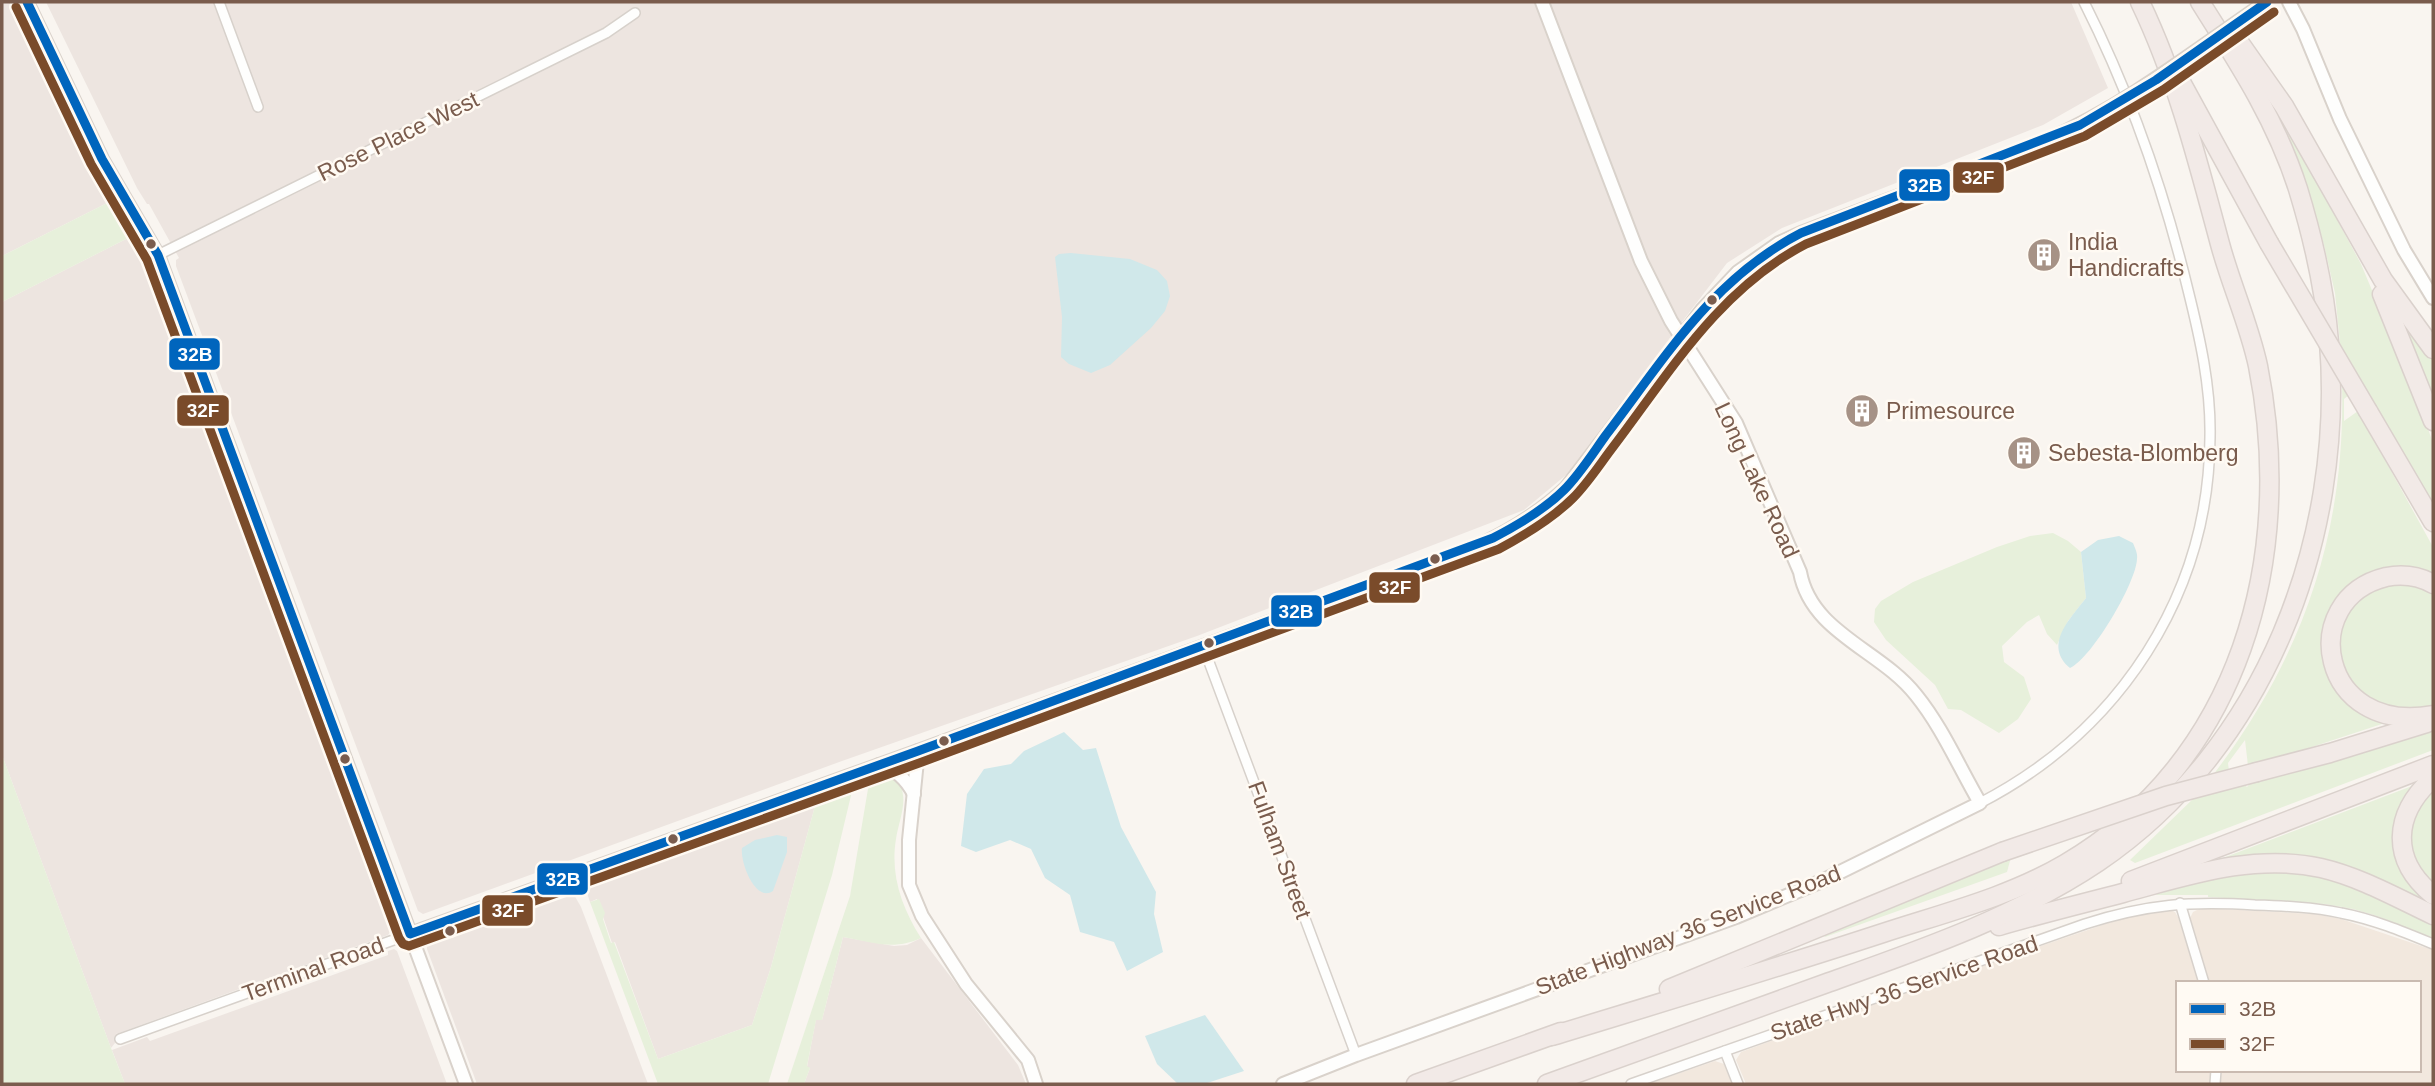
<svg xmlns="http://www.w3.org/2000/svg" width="2435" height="1086" font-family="Helvetica,sans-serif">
	<rect width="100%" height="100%" fill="#f9f5f0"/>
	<g fill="#f2e8de">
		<polygon points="2201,908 2314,914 2341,919 2433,950 2433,1084 2220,1084 2221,1070 2419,1070 2419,983 2209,983 2190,918 2193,912"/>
		<polygon points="2170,910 2175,912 2178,917 2199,983 2178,983 2178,1070 2210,1070 2210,1084 1746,1084 1736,1060 1741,1052 1886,999 2123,918"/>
		<polygon points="1715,1061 1724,1064 1732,1084 1648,1084"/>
	</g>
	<g fill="#ede5e0">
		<polygon points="2,2 14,2 78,136 113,200 2,256"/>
		<polygon points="46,2 2071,2 2108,88 2043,125 1782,228 1727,263 1672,335 1578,465 1524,510 1197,636 842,761 423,914 418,911 176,266 176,260 179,258 149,204 147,204 137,188"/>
		<polygon points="134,235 155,275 396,924 388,935 116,1034 115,1043 111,1048 2,755 2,302"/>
		<polygon points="818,795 771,967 752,1025 658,1059 615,942 612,943 597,899 590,902 583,881"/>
		<polygon points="569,886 581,907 648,1084 477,1084 427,949 427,942 434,936"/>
		<polygon points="843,937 894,946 907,945 921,938 1018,1065 1026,1084 804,1084 810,1068 807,1067 816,1019 822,1020"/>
		<polygon points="394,949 397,951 447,1084 125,1084 112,1050 147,1037 150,1041 388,955 388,951"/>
	</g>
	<g fill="#e7f0db">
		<polygon points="2279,112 2361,264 2417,398 2433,443 2433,510 2371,403 2371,396 2367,394 2341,353 2335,293 2324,245 2311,199"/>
		<polygon points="113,200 134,235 2,302 2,256"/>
		<polygon points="2406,327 2433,360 2433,402 2404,329"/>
		<path d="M2342 384 2349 395 2344 399V421L2358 411 2433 547V578L2386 571 2326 629 2363 713 2388 722 2278 758 2248 766 2245 740 2228 763 2229 771 2213 775C2303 657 2346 532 2342 384Z"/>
		<polygon points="2053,533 2068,541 2081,552 2086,598 2068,621 2057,645 2047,634 2039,615 2027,622 2002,646 2004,662 2024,677 2031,699 2018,719 1999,733 1961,710 1948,709 1935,685 1886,640 1874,622 1875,609 1881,601 1913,582 1997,547 2030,536"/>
		<polygon points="2399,580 2433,589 2433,707 2400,711 2361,698 2338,663 2340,622 2358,596"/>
		<polygon points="2433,729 2433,750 2135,863 2130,860 2196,796 2244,784 2247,787 2252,781 2352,755"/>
		<polygon points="2,755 111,1048 125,1084 2,1084"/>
		<path d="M881 774C892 777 902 782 903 795 905 808 898 825 896 839 890 875 902 908 921 938 893 951 872 942 843 937L822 1020H816L807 1066 810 1068 804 1084H787L850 896 870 777Z"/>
		<polygon points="854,783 832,875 768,1084 658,1084 590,902 599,899 605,913 603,919 611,943 614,942 658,1059 752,1025 771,967 818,795"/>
		<polygon points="2433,784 2433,891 2415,871 2407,824"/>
		<polygon points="2412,786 2405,876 2415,890 2433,903 2433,910 2358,874 2215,861"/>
		<polygon points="2011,857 2007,872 1825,937 1823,934"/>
		<polygon points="2245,871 2296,872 2330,877 2433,920 2433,938 2377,916 2353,909 2325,904 2208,897 2208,895 2155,895 2183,886 2183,884"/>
	</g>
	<g fill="#d0e8ea">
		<polygon points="1071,253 1130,259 1157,270 1167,281 1170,296 1165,311 1151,328 1110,365 1091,373 1069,364 1061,357 1062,317 1055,257 1059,254"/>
		<path d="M2119 536 2133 543C2135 548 2138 554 2137 559 2136 583 2092 658 2070 668 2043 645 2070 619 2086 598L2081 552 2098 540Z"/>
		<polygon points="1064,732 1083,750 1096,748 1121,827 1156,892 1154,914 1163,952 1127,971 1114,942 1080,932 1070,895 1045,878 1031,849 1010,840 976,852 961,846 967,794 984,769 1011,764 1024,751"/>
		<path d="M777 835 787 837V852L773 891C755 903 740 862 742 848L755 840Z"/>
		<polygon points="1205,1015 1244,1071 1204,1084 1178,1084 1157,1064 1145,1036"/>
	</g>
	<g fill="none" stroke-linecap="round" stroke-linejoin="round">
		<g stroke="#d7d1cb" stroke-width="12">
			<g id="street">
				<polyline points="219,2 258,107"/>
				<polyline points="158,255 606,33 635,13"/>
				<polyline points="1203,646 1356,1055"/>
				<path d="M1980 803C2119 731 2209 596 2210 437 2211 387 2200 338 2188 290 2164 191 2130 93 2084 2"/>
				<polyline points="2180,903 2204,983"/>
				<polyline points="120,1039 410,934"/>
				<polyline points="1725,1051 1738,1084"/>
				<path d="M1631 1084 2085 924C2147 904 2191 901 2255 905 2284 906 2313 907 2341 913 2373 919 2404 932 2433 944"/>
				<polyline points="2215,1084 2216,1070"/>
			</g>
		</g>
		<g stroke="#d9d2cb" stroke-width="16">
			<g id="secondary">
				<polyline points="27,2 102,159 158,255 466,1084"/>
				<polyline points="2289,2 2303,29 2340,119 2404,250 2433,298"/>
				<polyline points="918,751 909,840 909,885 922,916 966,984 1028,1060 1036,1084"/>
				<path d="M879 765C896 769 906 779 914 794"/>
				<path d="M410 934 918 751 1482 544C1513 529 1541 512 1566 488L1702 310 1738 272 1779 243 1801 233 2047 140"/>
				<path d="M1283 1084 1356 1055 1736 917 1822 881 1980 803C1959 767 1942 727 1916 695 1881 650 1811 633 1800 572L1736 423 1671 321 1641 261 1542 2"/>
			</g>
		</g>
		<g stroke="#dad1cc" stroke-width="21">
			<g id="highway">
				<polyline points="2239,42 2284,106 2383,280 2433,349"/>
				<polyline points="2181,82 2269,243"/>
				<polyline points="2382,294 2433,421"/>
				<polyline points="2368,411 2433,522"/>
				<path d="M2433 584C2419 576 2402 574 2386 577 2296 599 2319 736 2433 715"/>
				<polyline points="2257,772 2330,753 2427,723"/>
				<path d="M2433 778C2393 814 2390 860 2433 895"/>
				<polyline points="2131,881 2433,765"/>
				<path d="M1999 926C2040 914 2081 904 2123 893 2187 876 2253 853 2321 868 2360 877 2397 898 2433 915"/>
				<polyline points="1669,989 2002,852"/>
				<path d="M1552 1036C1663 1002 1773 969 1883 933 1944 913 2009 897 2065 864 2241 761 2296 557 2258 366 2249 324 2231 285 2220 244 2198 162 2177 79 2140 2"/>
				<polyline points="1416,1084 1561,1032"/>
				<path d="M1547 1084C1641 1051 1734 1017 1827 983 1920 950 2016 917 2098 862 2265 749 2345 539 2329 342 2325 290 2313 238 2298 189 2276 120 2238 62 2200 2"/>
			</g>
		</g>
		<use href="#street" stroke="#fefefd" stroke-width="9"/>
		<use href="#secondary" stroke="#fefefd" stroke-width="12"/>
		<use href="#highway" stroke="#f2eae7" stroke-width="18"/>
		<g stroke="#d9d2cb" stroke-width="16" stroke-linecap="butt">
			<path id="secondary-bridge" d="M2047 140C2126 105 2192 53 2262 5"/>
		</g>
		<g stroke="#dad1cc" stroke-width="21" stroke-linecap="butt">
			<g id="highway-bridge">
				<polyline points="2269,243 2368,411"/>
				<polyline points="2002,852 2166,796 2257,772"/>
			</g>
		</g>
		<use href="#secondary-bridge" stroke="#fefefd" stroke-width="12"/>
		<use href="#highway-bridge" stroke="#f2eae7" stroke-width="18"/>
		<g stroke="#fffaf3" stroke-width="14">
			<path id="bus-1" d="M27 2 102 159 158 255 410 934 918 751 1493 538C1518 525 1544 510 1564 490 1580 474 1593 453 1606 435 1665 358 1712 279 1801 233L2080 125 2156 80 2267 2"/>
		</g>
		<g stroke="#fffaf3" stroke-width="14">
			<path id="bus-2" d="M16 7 91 164 147 260 399 938 403 944 409 946 922 762 1499 549C1525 535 1552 519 1573 498 1588 483 1600 464 1613 447 1670 372 1719 289 1806 244L2085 136 2163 90 2274 12"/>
		</g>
		<use href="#bus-1" stroke="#0065bd" stroke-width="9"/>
		<use href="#bus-2" stroke="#7a4b2a" stroke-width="9"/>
	</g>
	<defs>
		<g id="building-disc" transform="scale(1.75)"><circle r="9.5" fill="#a69286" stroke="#fffaf3"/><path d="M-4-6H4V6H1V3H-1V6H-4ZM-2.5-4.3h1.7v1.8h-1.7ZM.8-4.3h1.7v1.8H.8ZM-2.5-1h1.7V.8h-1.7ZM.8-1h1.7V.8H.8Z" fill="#fff"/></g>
	</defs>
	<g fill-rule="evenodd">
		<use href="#building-disc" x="2044" y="255"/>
		<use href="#building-disc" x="1862" y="411"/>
		<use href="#building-disc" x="2024" y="453"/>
	</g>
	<g fill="#7a5c4d" stroke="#fffaf3" stroke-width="2.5">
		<circle cx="151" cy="244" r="6"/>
		<circle cx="1712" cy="300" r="6"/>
		<circle cx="1435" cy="559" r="6"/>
		<circle cx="1209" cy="643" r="6"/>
		<circle cx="944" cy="741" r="6"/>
		<circle cx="345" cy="759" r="6"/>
		<circle cx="673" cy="839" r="6"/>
		<circle cx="450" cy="931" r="6"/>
	</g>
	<g text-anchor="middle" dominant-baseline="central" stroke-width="5" stroke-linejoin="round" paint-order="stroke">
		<g font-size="23" fill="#7a5c4d" stroke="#fffaf3">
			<text transform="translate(398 136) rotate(-26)">Rose Place West</text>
			<text transform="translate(1757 480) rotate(65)">Long Lake Road</text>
			<text transform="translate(1280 850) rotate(70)">Fulham Street</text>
			<text transform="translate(1688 930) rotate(-21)">State Highway 36 Service Road</text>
			<text transform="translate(313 969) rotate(-20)">Terminal Road</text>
			<text transform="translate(1904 988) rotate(-19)">State Hwy 36 Service Road</text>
		</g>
		<g font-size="23" fill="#7a5c4d" stroke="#fffaf3" text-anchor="start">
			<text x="2068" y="242">India<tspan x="2068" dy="26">Handicrafts</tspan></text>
			<text x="1886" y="411">Primesource</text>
			<text x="2048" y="453">Sebesta-Blomberg</text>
		</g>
	</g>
	<g stroke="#fffaf3" stroke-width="2.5">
		<rect x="1952" y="161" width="53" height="33" rx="7" fill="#7a4b2a"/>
		<rect x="1898" y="168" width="53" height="34" rx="7" fill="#0065bd"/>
		<rect x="168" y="337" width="53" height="34" rx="7" fill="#0065bd"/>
		<rect x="176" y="394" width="54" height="33" rx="7" fill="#7a4b2a"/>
		<rect x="1368" y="571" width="53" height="33" rx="7" fill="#7a4b2a"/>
		<rect x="1270" y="594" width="53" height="34" rx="7" fill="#0065bd"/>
		<rect x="536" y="862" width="53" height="34" rx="7" fill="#0065bd"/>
		<rect x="481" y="894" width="53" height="33" rx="7" fill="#7a4b2a"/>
	</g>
	<g font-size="19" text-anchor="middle" font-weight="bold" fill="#fff">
		<text x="1978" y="184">32F</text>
		<text x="1925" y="192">32B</text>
		<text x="195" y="361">32B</text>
		<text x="203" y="417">32F</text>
		<text x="1395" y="594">32F</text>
		<text x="1296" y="618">32B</text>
		<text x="563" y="886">32B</text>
		<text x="508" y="917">32F</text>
	</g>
	<rect width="2435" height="1086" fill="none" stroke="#7a5c4d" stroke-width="7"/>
	<rect x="2176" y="981" width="245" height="91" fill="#fffaf3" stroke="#cabbb1" stroke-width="2"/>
	<rect x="2190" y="1004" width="35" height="10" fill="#0065bd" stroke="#cabbb1" stroke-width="2"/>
	<text x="2239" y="1016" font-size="21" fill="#7a5c4d">32B</text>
	<rect x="2190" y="1039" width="35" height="10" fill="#7a4b2a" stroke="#cabbb1" stroke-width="2"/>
	<text x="2239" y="1051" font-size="21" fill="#7a5c4d">32F</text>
</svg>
